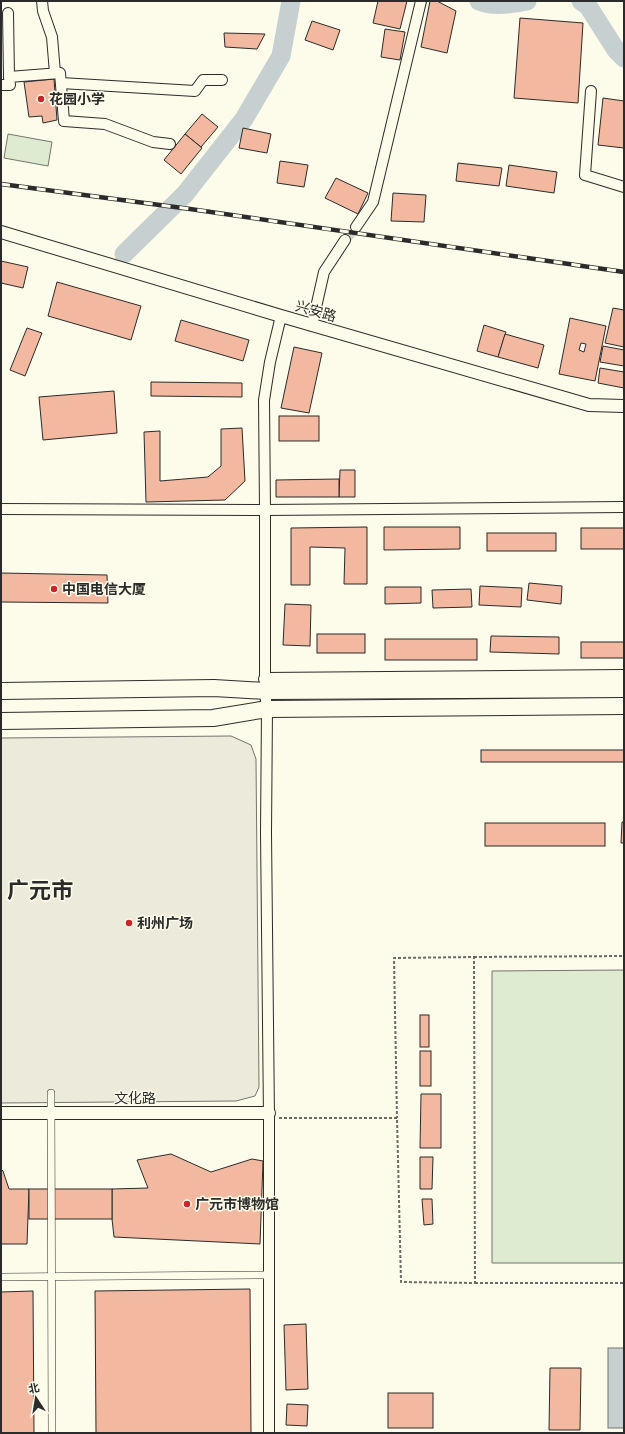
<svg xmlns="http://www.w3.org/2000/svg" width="625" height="1434" font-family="Jost,'Noto Sans SC',sans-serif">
	<rect width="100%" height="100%" fill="#fdfbea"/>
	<g fill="#deebd1" stroke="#74746e">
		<polygon points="8,134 52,142 48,166 4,158"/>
		<polygon points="624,970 624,1263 492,1263 492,971"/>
	</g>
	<polygon fill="#eceadb" stroke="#74746e" points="231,736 251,745 256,759 259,1087 255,1096 236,1101 1,1103 1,738"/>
	<rect fill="#c7d0d0" stroke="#74746e" x="608" y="1348" width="16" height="80"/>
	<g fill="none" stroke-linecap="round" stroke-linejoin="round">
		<g stroke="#c7d0d0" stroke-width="19">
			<path d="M479 1C493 7 513 4 527 1"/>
			<polyline points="581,1 588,6 616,50 624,58"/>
			<polyline points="124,254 185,194 244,119 281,56 291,1"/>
		</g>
	</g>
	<g fill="#f2b8a0" stroke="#2b2b2b" fill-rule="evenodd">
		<polygon points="378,1 407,1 400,29 373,23"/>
		<polygon points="430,1 437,1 456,11 447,53 421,47"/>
		<polygon points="520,18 583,23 578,103 514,98"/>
		<polygon points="312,21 340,30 333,50 305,40"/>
		<polygon points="385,29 405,32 400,60 381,57"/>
		<polygon points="224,33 265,34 257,49 225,47"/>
		<polygon points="54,79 57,120 43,123 42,116 29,117 24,82"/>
		<polygon points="603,98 624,101 624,148 598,145"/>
		<polygon points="202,114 218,127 201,147 185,134"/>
		<polygon points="243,128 271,134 267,153 239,148"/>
		<polygon points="185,134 202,148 181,174 164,160"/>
		<polygon points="280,161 308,165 304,187 277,183"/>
		<polygon points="458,163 502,168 499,186 456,181"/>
		<polygon points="509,165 557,172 554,193 506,186"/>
		<polygon points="336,178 368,193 358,214 325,198"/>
		<polygon points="393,193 426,195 424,222 391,221"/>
		<polygon points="1,261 28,267 23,288 1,283"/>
		<polygon points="57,282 141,306 131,340 48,316"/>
		<polygon points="613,308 624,310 624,347 605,343"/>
		<path d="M570 318 606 326 595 381 559 374ZM581 343 586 344 584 352 579 350Z"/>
		<polygon points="181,320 249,340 243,361 175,341"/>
		<polygon points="484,325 506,332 498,357 477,351"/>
		<polygon points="27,328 42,333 25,376 10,370"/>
		<polygon points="505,334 544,345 538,368 498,357"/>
		<polygon points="603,346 624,350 624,366 600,362"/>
		<polygon points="294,347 322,353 309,413 281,408"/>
		<polygon points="600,368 624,372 624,388 598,383"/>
		<polygon points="151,382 242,383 242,397 151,396"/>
		<polygon points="114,391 117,433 43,440 39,397"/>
		<rect x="279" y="416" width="40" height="25"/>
		<polygon points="242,428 245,481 225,500 146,502 144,432 160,431 160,481 208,477 221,466 221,429"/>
		<polygon points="340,470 355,470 355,497 339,497"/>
		<polygon points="339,479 339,497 276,497 276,480"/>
		<polygon points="367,527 367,584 344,584 345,548 310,547 310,585 291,585 291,528"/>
		<polygon points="384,527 460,527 460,549 384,550"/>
		<rect x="581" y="528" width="43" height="21"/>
		<rect x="487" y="533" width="69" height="18"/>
		<polygon points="1,573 107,575 108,603 1,602"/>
		<polygon points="529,583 562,586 561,604 527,600"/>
		<polygon points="480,586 522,588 521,607 479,605"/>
		<polygon points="385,587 421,587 421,603 385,604"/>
		<polygon points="471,589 472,607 433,608 432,590"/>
		<polygon points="285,604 311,605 310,646 283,645"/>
		<rect x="317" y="634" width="48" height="19"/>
		<polygon points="491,636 559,637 559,654 490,652"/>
		<rect x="385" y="639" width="92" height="21"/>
		<rect x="581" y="642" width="43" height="16"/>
		<rect x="481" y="750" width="143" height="12"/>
		<polygon points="622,822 624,822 624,843 621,843"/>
		<rect x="485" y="823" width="120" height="23"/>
		<rect x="420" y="1015" width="9" height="32"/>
		<rect x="420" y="1051" width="11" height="35"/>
		<polygon points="421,1094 441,1094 441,1148 420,1148"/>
		<polygon points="171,1154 211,1172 252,1159 263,1161 260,1244 114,1237 112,1219 112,1189 148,1188 137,1160"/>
		<polygon points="420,1157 433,1157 432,1189 420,1189"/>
		<polygon points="1,1169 3,1171 9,1189 29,1189 27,1244 1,1244"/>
		<rect x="29" y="1189" width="83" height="30"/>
		<polygon points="422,1199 432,1199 433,1224 424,1225"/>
		<polygon points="250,1289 251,1433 96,1433 95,1291"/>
		<polygon points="33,1291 34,1433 1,1433 1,1292"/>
		<polygon points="306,1324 308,1389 286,1390 284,1325"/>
		<polygon points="550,1368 581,1368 580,1430 549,1430"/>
		<rect x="388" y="1393" width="45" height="35"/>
		<polygon points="287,1404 308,1405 307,1426 286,1425"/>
	</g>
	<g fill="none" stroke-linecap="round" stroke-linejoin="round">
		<polyline stroke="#d3d1c4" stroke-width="10" stroke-dasharray="10 5" stroke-linecap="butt" points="345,240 356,227"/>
		<g stroke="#2b2b2b" stroke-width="8">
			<g id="pedestrian">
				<polyline points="51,1093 52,1433"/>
				<polyline points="1,1277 269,1275"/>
			</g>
		</g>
		<g stroke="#2b2b2b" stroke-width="12">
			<g id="minor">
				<polyline points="42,1 43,11 52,37 55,73"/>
				<polyline points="8,13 9,77"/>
				<polyline points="61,83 195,91 203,80 222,80"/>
				<polyline points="1,85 10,85 9,77 60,73 64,121 105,124 153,142 170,144"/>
				<polyline points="591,91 585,175 624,187"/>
				<polyline points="356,227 373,202 421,1"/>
				<polyline points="312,325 324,272 345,240"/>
				<polyline points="1,509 265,510 624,507"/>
				<polyline points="269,1433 269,1118 266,833 267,709 265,691 265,510 264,400 270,362 281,316"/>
			</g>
		</g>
		<g stroke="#2b2b2b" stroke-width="14">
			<g id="tertiary">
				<polyline points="1,232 281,316 589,405 624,406"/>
				<polyline points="265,679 624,676"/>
				<polyline points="1,1113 269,1113"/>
			</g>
		</g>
		<g stroke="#2b2b2b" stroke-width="18">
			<g id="trunk">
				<polyline points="1,691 214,688 265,691 624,689"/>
				<polyline points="1,721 213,718 267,709 624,706"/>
			</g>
		</g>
		<g stroke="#6a6964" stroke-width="2" stroke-dasharray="3 2" stroke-linecap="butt">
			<polyline points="474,957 624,956"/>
			<polyline points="279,1118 397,1118 401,1282 475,1283 474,957 394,958 397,1118"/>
			<polyline points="475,1283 624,1283"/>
		</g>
		<use href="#pedestrian" stroke="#fdfbea" stroke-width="7"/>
		<use href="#minor" stroke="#fdfbea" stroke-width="10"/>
		<use href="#tertiary" stroke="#fdfbea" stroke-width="12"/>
		<use href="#trunk" stroke="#fdfbea" stroke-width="16"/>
		<g stroke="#2b2b2b" stroke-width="4.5">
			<polyline id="rail" points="1,184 190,209 624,272"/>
		</g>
		<use href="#rail" stroke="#fdfbea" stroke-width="3" stroke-dasharray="9" stroke-linecap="butt"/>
	</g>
	<g fill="#c62828" stroke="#fdfbea" stroke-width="1.5">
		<circle cx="41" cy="99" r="4"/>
		<circle cx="54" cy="589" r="4"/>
		<circle cx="129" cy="923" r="4"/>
		<circle cx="187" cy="1204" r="4"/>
	</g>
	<g text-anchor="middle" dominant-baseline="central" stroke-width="3" stroke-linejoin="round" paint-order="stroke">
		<g font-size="14" font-weight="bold" fill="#2b2b2b" stroke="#fdfbea" text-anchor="start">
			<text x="49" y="99">花园小学</text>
			<text x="62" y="589">中国电信大厦</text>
			<text x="137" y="923">利州广场</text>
			<text x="195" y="1204">广元市博物馆</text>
		</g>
		<g font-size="14" fill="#2b2b2b" stroke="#fdfbea">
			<text transform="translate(316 311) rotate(16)">兴安路</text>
			<text x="135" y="1098">文化路</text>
		</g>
		<g font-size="22" font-weight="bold" fill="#2b2b2b" stroke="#fdfbea">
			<text x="40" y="890">广元市</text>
		</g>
	</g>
	<rect width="625" height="1434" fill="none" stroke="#2b2b2b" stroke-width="4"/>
	<g transform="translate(36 1398) rotate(348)" stroke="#fdfbea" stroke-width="3" paint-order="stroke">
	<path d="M0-3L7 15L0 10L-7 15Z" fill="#2b2b2b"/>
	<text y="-6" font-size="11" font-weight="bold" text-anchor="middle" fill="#2b2b2b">北</text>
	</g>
</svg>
